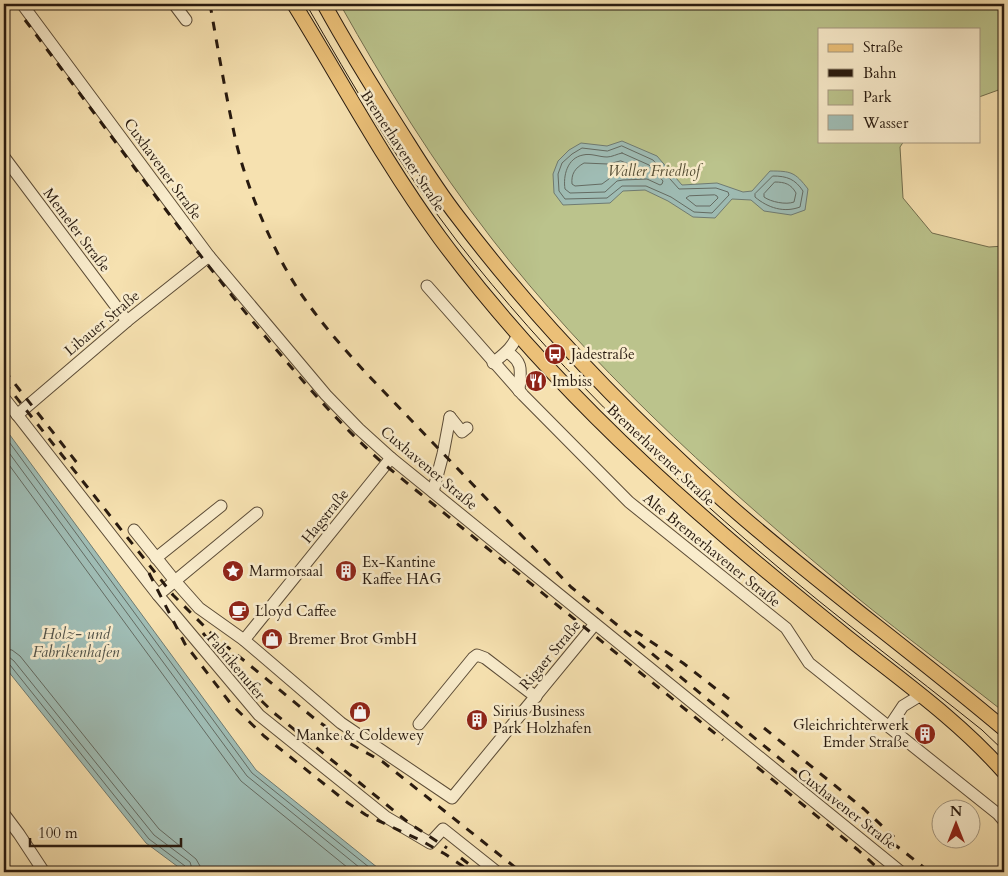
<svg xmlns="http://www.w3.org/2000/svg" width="1008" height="876" font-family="Cardo,serif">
	<rect width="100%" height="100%" fill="#f6e1b0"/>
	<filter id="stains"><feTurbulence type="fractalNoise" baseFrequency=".004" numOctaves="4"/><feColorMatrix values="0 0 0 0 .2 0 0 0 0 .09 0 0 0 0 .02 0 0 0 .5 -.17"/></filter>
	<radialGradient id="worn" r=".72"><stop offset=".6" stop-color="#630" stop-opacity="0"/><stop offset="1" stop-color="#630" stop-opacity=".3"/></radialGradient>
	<path fill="#bbc38c" stroke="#726e4e" d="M340 4H1004V88L979 97V29H819V141H904L900 147 903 198 932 233 989 247 1004 246V712C946 666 886 623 830 575 710 475 588 363 492 239 434 164 386 86 340 4Z"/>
	<g fill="#9fbcb4" stroke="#6f7b72">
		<path d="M622 141 657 156 682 185 717 183 743 192 752 191 770 171C791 171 795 172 808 189L805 210 791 215 764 211 751 200 732 199 715 218 693 217 668 201 645 190 623 191 610 203 563 205 554 193 553 174 558 161 569 150 581 143 607 146Z"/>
		<polygon points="4,427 256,770 383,872 185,872 146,843 4,666"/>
	</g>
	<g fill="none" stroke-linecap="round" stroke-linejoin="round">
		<g stroke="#646b62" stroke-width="1">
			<polygon points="622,146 653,160 679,189 716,188 728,192 729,195 712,213 694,212 671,197 646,186 622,186 607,198 565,199 559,191 558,174 562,163 572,154 582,148 607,151"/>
			<path d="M622 153 649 165 663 181 662 184 660 185 647 179 623 180 617 181 605 192 570 193 565 189C563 176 567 158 583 155 591 153 599 157 607 157 612 157 617 154 622 153Z"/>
			<path d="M621 161 636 167V171L617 173 602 184 575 186 572 184C571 174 575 168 584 163L608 164Z"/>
			<path d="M773 176C787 176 795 179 803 191L800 207C784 213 768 208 755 197V194Z"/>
			<path d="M775 182C785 182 791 184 796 193L794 202C786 205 771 202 764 197V194Z"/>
			<polygon points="715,195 717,196 718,198 710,206 696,206 686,198 689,196"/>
			<polyline points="4,435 252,773 375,872"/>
			<polyline points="4,446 247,776 365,872"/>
			<polyline points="4,458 241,781 353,872"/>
			<polyline points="4,649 12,650 20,656 159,829 196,859 200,866 201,872"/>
			<polyline points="4,657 9,657 14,661 154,835 190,862 193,872"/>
			<polyline points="4,663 10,665 149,839 185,866 187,872"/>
		</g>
		<g stroke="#5c4c37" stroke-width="13">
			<g id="minor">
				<polyline points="22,4 209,256 326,395 359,429 391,458 901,872"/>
				<polyline points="174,4 186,20"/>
				<polyline points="4,157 127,321"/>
				<polyline points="427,286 523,395 629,502 786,628 809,663 998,814 1004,821"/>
				<path d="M507 352C525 363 520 372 519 391"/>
				<path d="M493 363C504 354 514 347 518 333"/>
				<polyline points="4,398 158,595 259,715 386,817 430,843 443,829 497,872"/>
				<polyline points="17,415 127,321 209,256"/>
				<polyline points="450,417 462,432 467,428"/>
				<polyline points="433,492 443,454 450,417"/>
				<polyline points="134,530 175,581 199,608 244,640 341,723 452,798 595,624"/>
				<polyline points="156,558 221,506"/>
				<polyline points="158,595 257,513"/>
				<polyline points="244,640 391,458"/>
				<polyline points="419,724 473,658 477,655 485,658 536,697"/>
				<polyline points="889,727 903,706 921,695"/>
				<polyline points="4,814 19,834 44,872"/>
			</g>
		</g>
		<g stroke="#281a0f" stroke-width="16">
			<g id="major">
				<path d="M294 4C342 82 385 163 440 238 517 342 611 437 709 522 755 563 804 602 852 641 904 682 960 722 1004 772"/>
				<path d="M324 4C347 46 373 88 399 129 418 159 436 189 458 217 536 320 627 414 723 500 813 580 912 651 1004 729"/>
			</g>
		</g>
		<use href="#minor" stroke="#f9eccc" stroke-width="11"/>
		<use href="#major" stroke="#ebc078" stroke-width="14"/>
		<path stroke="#281a0f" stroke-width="1" d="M306 4C353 85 400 167 457 241 548 358 654 462 766 557 836 617 910 672 982 730L1004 751"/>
		<g stroke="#281a0f" stroke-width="3" stroke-dasharray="9 9" stroke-linecap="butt">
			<path d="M210 4C218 50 226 96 236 142 246 183 263 225 282 262 304 304 335 339 367 374L571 587 796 772C840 807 887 836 929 872"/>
			<path d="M25 20C101 121 174 225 254 323 296 373 336 422 385 465L723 740"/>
			<polyline points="4,370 81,468"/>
			<polyline points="4,382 173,595 213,635 315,719 347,742 383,762 521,872"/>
			<polyline points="149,573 185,644 231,704 264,736 348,803 366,815 420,840 445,854 464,867"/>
			<polyline points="635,631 683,663 729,699"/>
			<polyline points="203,633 240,680 274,713 409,823 447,848"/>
			<polyline points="764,728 864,809 894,837"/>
			<polyline points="757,767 858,850 882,872"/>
			<polyline points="461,858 479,872"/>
		</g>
	</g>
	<defs>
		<g id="bus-disc" transform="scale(1.125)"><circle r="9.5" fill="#8f2418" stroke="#f9eccc"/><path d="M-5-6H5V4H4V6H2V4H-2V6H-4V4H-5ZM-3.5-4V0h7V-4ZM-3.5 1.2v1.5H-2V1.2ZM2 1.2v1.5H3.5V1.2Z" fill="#fff"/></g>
		<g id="restaurant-disc" transform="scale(1.125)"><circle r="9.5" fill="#8f2418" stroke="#f9eccc"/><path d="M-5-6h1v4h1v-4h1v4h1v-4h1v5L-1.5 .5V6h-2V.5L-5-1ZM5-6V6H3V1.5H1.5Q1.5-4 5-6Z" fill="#fff"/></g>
		<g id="sight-disc" transform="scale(1.125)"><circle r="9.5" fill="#8f2418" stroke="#f9eccc"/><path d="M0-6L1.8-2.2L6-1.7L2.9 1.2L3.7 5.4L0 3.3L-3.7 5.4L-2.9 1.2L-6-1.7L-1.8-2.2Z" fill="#fff"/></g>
		<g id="building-disc" transform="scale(1.125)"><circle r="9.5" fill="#8f2418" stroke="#f9eccc"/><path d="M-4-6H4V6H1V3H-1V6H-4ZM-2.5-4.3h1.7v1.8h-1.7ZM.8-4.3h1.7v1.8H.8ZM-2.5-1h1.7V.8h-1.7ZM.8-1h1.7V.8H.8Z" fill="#fff"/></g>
		<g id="cafe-disc" transform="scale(1.125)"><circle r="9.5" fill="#8f2418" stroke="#f9eccc"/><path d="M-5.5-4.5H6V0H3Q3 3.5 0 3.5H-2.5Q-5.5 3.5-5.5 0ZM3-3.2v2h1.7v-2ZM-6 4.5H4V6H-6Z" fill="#fff"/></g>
		<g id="shop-disc" transform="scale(1.125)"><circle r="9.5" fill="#8f2418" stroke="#f9eccc"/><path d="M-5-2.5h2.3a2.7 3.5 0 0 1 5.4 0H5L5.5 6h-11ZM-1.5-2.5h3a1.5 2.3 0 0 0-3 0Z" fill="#fff"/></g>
	</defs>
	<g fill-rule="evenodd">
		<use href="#bus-disc" x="555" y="354"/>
		<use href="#restaurant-disc" x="536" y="381"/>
		<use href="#sight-disc" x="233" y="571"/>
		<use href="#building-disc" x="346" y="571"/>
		<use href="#cafe-disc" x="239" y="611"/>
		<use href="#shop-disc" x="272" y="639"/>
		<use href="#shop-disc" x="360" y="712"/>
		<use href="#building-disc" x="477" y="720"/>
		<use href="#building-disc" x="925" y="734"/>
	</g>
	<g text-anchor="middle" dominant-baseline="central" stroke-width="5" stroke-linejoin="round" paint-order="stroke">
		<g font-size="15" fill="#281a0f" stroke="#f9eccc">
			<text transform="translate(403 151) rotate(57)">Bremerhavener Straße</text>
			<text transform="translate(163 169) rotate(54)">Cuxhavener Straße</text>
			<text transform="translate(77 230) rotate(53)">Memeler Straße</text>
			<text transform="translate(102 323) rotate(-40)">Libauer Straße</text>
			<text transform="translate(661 455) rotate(43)">Bremerhavener Straße</text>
			<text transform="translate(429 468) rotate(40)">Cuxhavener Straße</text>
			<text transform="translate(325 516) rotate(-51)">Hagstraße</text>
			<text transform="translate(712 550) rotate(39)">Alte Bremerhavener Straße</text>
			<text transform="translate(550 655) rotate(-50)">Rigaer Straße</text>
			<text transform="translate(236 666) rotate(50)">Fabrikenufer</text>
			<text transform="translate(847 809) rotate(38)">Cuxhavener Straße</text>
		</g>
		<g font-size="15" font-style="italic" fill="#544d34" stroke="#f9eccc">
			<text x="654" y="171">Waller Friedhof</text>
		</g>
		<g font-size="15" fill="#281a0f" stroke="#f9eccc" text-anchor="start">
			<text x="571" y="354">Jadestraße</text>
			<text x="552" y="381">Imbiss</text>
			<text x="362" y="562">Ex-Kantine<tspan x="362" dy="17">Kaffee HAG</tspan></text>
			<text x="249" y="571">Marmorsaal</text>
			<text x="255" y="611">Lloyd Caffee</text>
			<text x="288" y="639">Bremer Brot GmbH</text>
			<text x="493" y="711">Sirius Business<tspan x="493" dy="17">Park Holzhafen</tspan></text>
			<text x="909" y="725" text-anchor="end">Gleichrichterwerk<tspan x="909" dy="17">Emder Straße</tspan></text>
			<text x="360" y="735" text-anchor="middle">Manke &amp; Coldewey</text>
		</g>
		<g font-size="16" font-style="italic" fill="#525349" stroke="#f9eccc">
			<text x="76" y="634">Holz- und<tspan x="76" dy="18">Fabrikenhafen</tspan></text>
		</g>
	</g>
	<rect width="1008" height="876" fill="none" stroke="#f6e1b0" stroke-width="20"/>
	<rect x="5" y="5" width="998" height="866" fill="none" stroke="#281a0f" stroke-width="2.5"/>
	<rect x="10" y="10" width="988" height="856" fill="none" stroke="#281a0f"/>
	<rect x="818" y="28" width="162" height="115" fill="#f9eccc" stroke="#a59880"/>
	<rect x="828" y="44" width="25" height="8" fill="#ebc078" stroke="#a59880"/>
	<text x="863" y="52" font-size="15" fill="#281a0f">Straße</text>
	<rect x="828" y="69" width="25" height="8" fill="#281a0f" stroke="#a59880"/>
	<text x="863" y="78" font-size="15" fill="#281a0f">Bahn</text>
	<rect x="828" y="90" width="25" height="15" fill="#bbc38c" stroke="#a59880"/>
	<text x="863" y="102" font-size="15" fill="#281a0f">Park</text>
	<rect x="828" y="115" width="25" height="15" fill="#9fbcb4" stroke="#a59880"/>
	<text x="863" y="128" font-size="15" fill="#281a0f">Wasser</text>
	<g transform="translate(956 824)"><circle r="24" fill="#f9eccc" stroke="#a59880"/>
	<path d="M0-4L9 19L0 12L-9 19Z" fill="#8f2418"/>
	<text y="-8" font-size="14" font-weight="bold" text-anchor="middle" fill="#281a0f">N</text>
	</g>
	<path d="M30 838v8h151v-8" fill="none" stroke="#281a0f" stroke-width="2.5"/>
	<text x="38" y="838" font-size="15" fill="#281a0f" stroke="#f9eccc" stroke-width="4" paint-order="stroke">100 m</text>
	<rect width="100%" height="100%" filter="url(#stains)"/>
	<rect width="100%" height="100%" fill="url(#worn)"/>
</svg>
